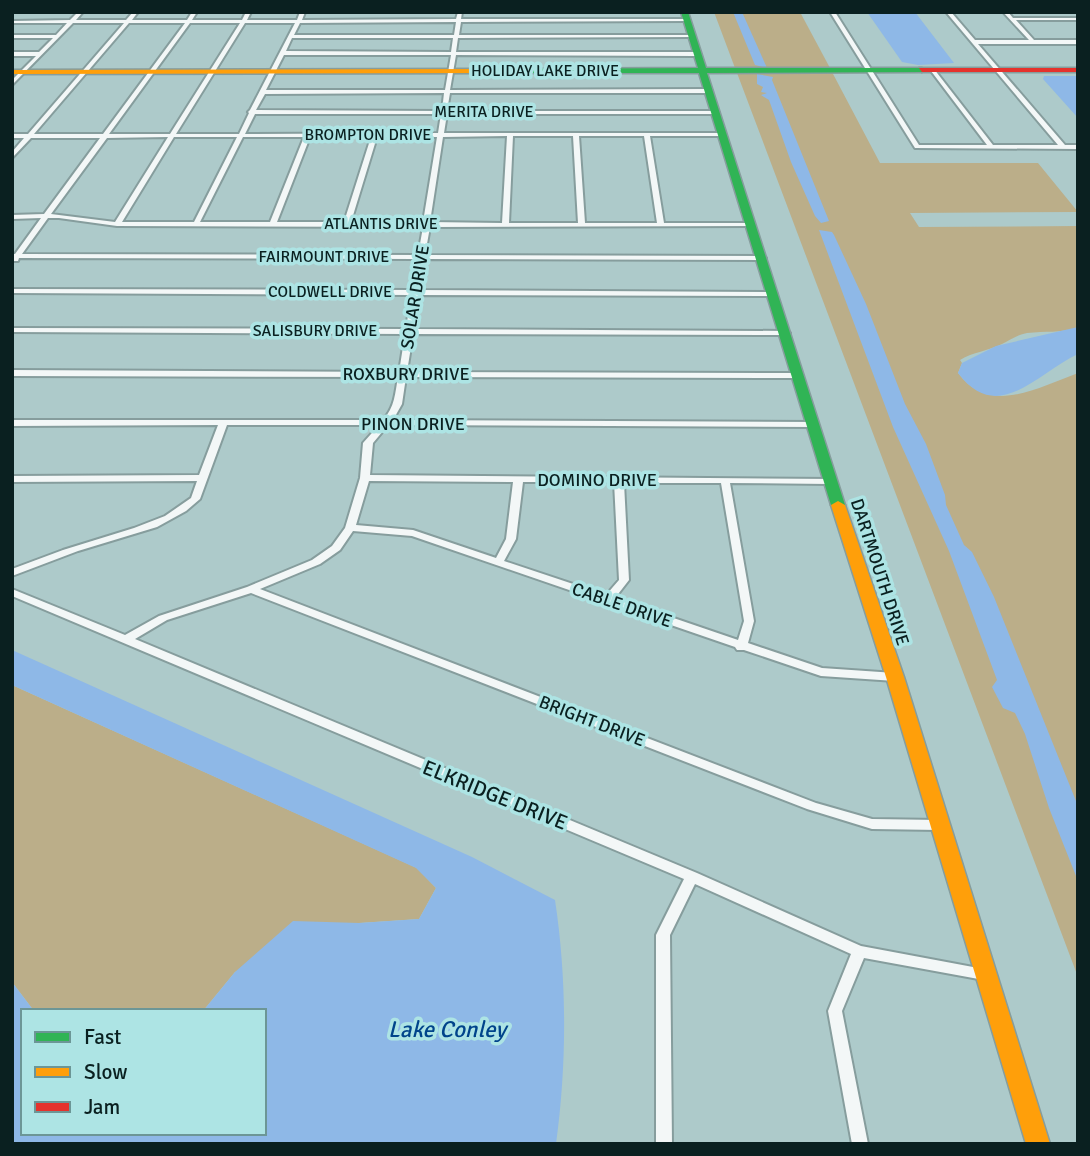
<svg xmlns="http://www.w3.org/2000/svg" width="1090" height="1156" font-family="Signika,sans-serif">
	<rect width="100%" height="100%" fill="#adcaca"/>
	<g fill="#bbae89">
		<polygon points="714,12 800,12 830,68 735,68"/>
		<path d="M832 72 880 163H1038L1078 212 910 213 919 227 1078 226V328C1059 333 1046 331 1027 333 1017 335 1010 340 1002 344 988 351 973 352 960 360L962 363 958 373C990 416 1037 388 1078 373V977L737 73Z"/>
		<polygon points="12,685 417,868 436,888 419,919 359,923 235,972 203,1011 34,1011 12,982"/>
	</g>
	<g fill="#8eb8e7">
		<polygon points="733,12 742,12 767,68 755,65"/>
		<polygon points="867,12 915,12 954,63 918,65 902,62"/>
		<polygon points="757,74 773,77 772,80 829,221 821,223 815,216 791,162 769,100 761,95 767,93 761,92 763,87 757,84"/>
		<polygon points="1044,76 1078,76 1078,118 1043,79"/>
		<polygon points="819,230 832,232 834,235 866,304 905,404 926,444 945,495 946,505 964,545 972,552 994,597 1078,806 1078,881 1049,808 1025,734 1015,713 1003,708 992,687 997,680 949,551 893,427"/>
		<path d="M1078 327V354C1037 373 998 426 958 373L962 363 996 346Z"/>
		<path d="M12 650 472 857 555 900C567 979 567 1064 556 1144H12V982L34 1011H23V1133H264V1011H203L235 972 293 921 359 923 419 919 436 888 416 868 12 685Z"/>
	</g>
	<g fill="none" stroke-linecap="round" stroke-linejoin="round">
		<g stroke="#869d9d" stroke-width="4">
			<g id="street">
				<path d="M78 12H83L76 20H126L133 12H138L132 20H187L192 12H197L192 20H242L246 12H251L247 20H297L300 12H305L302 20 456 19 458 12H462L461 19H689L687 21 461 22 459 35H692L694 36 692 37 458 38 456 52H697L700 54 697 56 456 55 450 90 709 89 712 91 709 93H450L447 111H716L719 113 718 114H447L444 133H725V135L723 136H650L664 223H751L754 225 753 226 430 227 425 255 762 256 766 258 765 260 425 259 420 290 773 292 777 294 776 296 419 295 414 329 786 331 790 333 789 335 413 334 407 372 799 373 802 374V378L406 377 402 404 393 420 814 422 818 425 817 427 388 425 373 443 370 475 833 479 835 481 833 483 830 484 730 483 754 621 748 643 822 668 895 673 901 677 899 680 895 681 821 676 744 650H737L735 647 412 536 353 531 340 550 320 564 260 589 816 803 872 819 939 820 944 822 946 825 944 828 939 830 872 829 807 809 251 593 167 620 135 639 697 873 861 946 989 970 991 974 989 978 984 980 864 958 842 1011 868 1144H852L828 1011 851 954 695 884 670 935 672 1144H656V935L684 879 12 596V589L125 635 159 616 247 587 312 560 332 546 345 528 360 478 363 443 379 425H227L200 499 186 511 157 527 78 551 12 576V569L63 550 134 528 165 516 191 498 197 481 12 482V476L199 475 218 425 12 426V420H383C395 407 395 393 398 377L12 376V370L399 372 405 334 12 332V328L406 329 411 295 12 293V289L412 290 417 259 19 258 18 261H12V254H15L41 218 12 219V215L44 214 100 138H31L12 158V152L24 138H12V134H28L124 23H73L12 85V80L36 56H12V52H39L53 38H12V35H56L67 23H12V21L70 20ZM456 22 454 35H294L300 23ZM129 23H185L103 134H34ZM190 23H240L170 134H109ZM245 23H295L250 110 248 112 249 113 239 134H176ZM292 38H453L451 52 286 51ZM284 55H451L445 90H266ZM444 93 442 111 256 110 265 94ZM255 114H441L438 133 245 134ZM507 136 502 223 430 222 443 137ZM513 136H573L578 223H509ZM579 136H644L657 223H585ZM168 137 115 222 51 214 107 138ZM174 137H237L194 222H122ZM243 137H304L270 222H200ZM310 137H371L344 222H277ZM377 137H437L423 222H351ZM48 218H59L117 226 423 227 418 255 22 254ZM369 481 513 482 506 539 496 558 413 530 356 525ZM523 482H614L619 580 606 595 504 561 516 539ZM624 483H721L744 621 738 640 615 598 629 580Z"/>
				<polygon points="830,12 835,12 919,145 987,145 931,71 934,69 993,145 1058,145 946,12 951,12 975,40 1029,40 1003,12 1008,12 1013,18 1078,18 1078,20 1016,20 1034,40 1078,40 1078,44 978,44 1065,145 1078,145 1078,149 915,148"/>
			</g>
		</g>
		<g stroke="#869d9d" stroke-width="3">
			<polygon id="fast" points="681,12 688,12 706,68 922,68 926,70 922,72 707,73 845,505 843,508 838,509 831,505 699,73 486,73 482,71 486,69 698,68"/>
		</g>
		<g stroke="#869d9d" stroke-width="3">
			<g id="slow">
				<polygon points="489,69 486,73 12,74 12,70"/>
				<polygon points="838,501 845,505 904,677 1050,1144 1026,1144 886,677 831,505"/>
			</g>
		</g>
		<g stroke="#869d9d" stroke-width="3">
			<polygon id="jam" points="919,68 1078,68 1078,72 922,72"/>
		</g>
		<use href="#street" fill="#f3f7f7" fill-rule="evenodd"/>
		<use href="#fast" fill="#30b455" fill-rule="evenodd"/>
		<use href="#slow" fill="#ff9f0a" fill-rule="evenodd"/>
		<use href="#jam" fill="#e5322d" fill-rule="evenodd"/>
	</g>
	<g text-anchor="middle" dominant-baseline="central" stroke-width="7" stroke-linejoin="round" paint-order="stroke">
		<g font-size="16" fill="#0a2020" stroke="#ade4e4">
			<text x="545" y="71">HOLIDAY LAKE DRIVE</text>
			<text x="484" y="112">MERITA DRIVE</text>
			<text x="368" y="135">BROMPTON DRIVE</text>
			<text x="381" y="224">ATLANTIS DRIVE</text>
			<text x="324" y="257">FAIRMOUNT DRIVE</text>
			<text x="330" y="292">COLDWELL DRIVE</text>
			<text x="315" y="331">SALISBURY DRIVE</text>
		</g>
		<g font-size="18" fill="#0a2020" stroke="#ade4e4">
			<text transform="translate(415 297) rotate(-81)">SOLAR DRIVE</text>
			<text x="406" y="374">ROXBURY DRIVE</text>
			<text x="413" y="424">PINON DRIVE</text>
			<text x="597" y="480">DOMINO DRIVE</text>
			<text transform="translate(880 572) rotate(72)">DARTMOUTH DRIVE</text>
			<text transform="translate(622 605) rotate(19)">CABLE DRIVE</text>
			<text transform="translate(592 721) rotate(21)">BRIGHT DRIVE</text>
		</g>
		<g font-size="21" fill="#0a2020" stroke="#ade4e4">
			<text transform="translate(495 795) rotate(22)">ELKRIDGE DRIVE</text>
		</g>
		<g font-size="23" font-style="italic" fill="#00448b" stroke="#ade4e4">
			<text x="447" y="1029">Lake Conley</text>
		</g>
	</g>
	<rect width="1090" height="1156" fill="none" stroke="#0a2020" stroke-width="28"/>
	<rect x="21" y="1009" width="245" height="126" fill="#ade4e4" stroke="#6c9696" stroke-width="2"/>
	<rect x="35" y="1032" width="35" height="10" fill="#30b455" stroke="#6c9696" stroke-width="2"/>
	<text x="84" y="1044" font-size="21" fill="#0a2020">Fast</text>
	<rect x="35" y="1067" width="35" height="10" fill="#ff9f0a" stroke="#6c9696" stroke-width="2"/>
	<text x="84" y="1079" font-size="21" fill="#0a2020">Slow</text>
	<rect x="35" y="1102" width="35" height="10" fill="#e5322d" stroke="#6c9696" stroke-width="2"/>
	<text x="84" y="1114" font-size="21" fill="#0a2020">Jam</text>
</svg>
